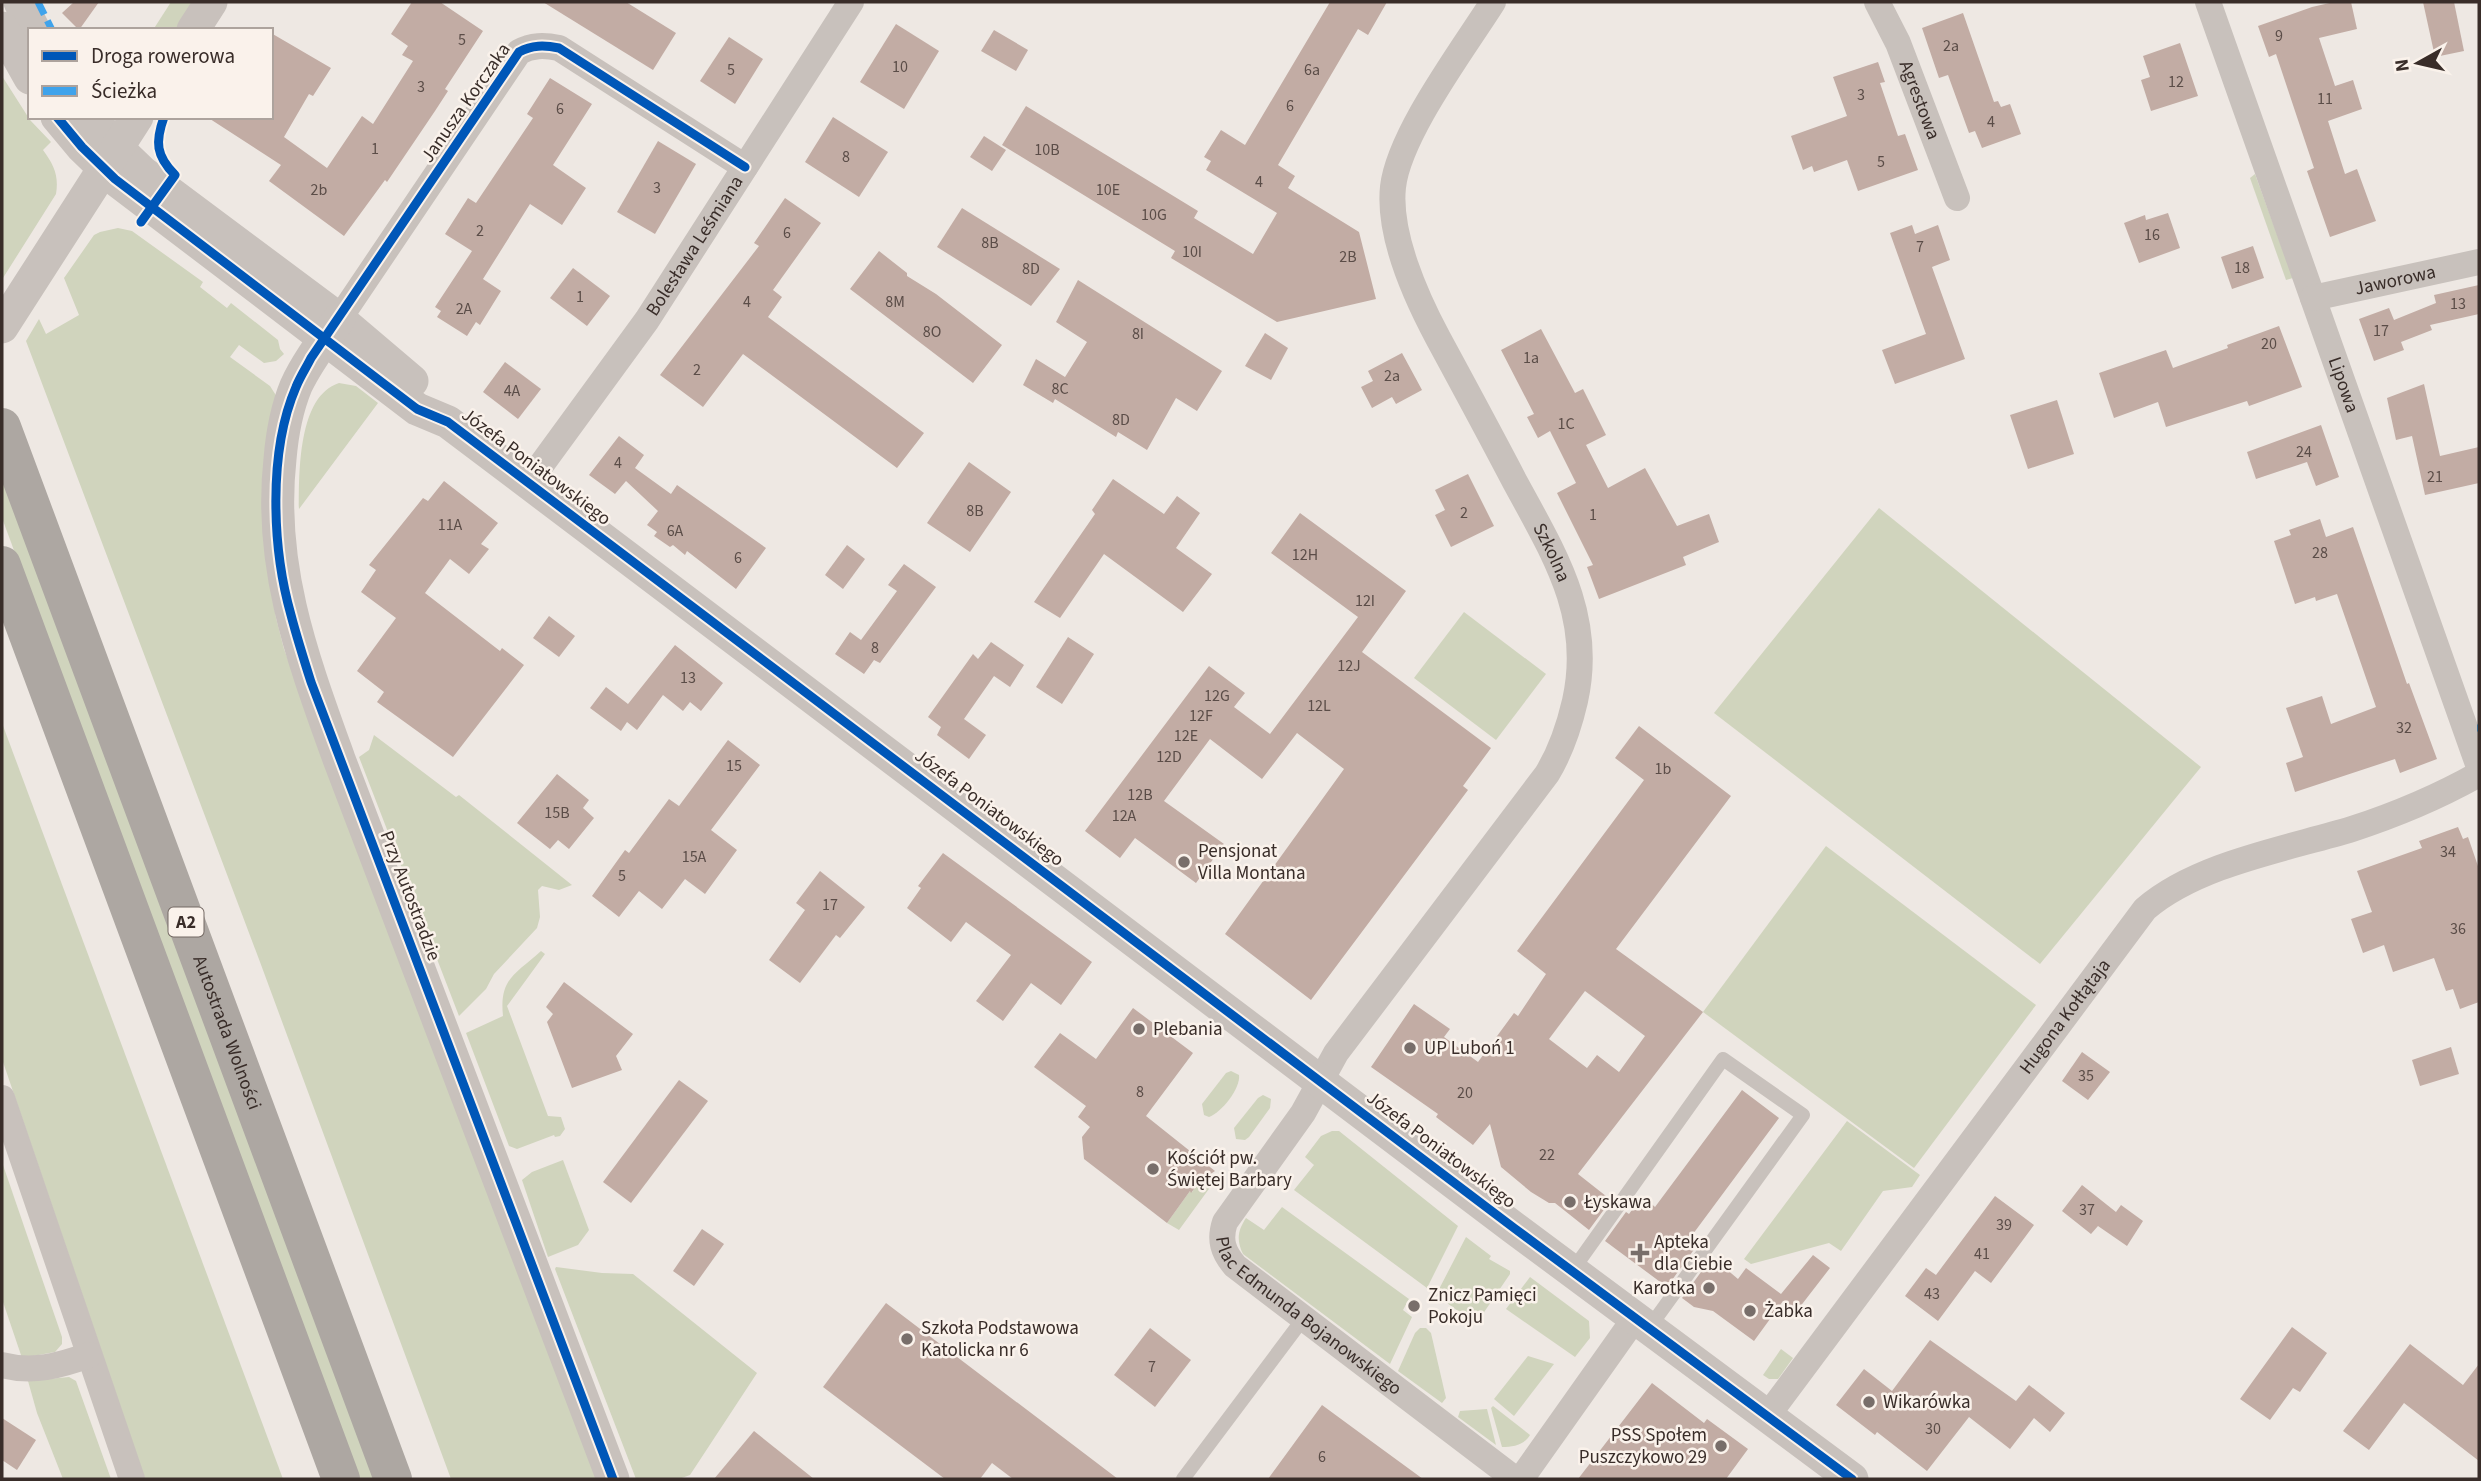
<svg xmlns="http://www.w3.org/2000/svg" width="2481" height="1481" font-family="'Source Sans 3',sans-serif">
	<rect width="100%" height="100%" fill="#eee8e3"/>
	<g fill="#d0d4bd">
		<polygon points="171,2 193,2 176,30 153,30"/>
		<path d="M2 76 30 120 51 142 43 150C54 165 59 176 56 194L3 278Z"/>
		<polygon points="2255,174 2293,278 2286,280 2250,178"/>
		<polygon points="118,228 132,231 203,282 200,287 227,308 231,303 278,340 280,349 284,354 276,361 264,363 239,345 230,357 270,386 277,397 270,582 276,618 284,649 597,1479 451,1479 260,962 26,341 39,319 46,334 79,315 64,278 94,235 100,232"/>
		<path d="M339 383 356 386 378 403 299 509C299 473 298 396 339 383Z"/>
		<polygon points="2,477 374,1479 359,1479 2,518"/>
		<polygon points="1879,508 2201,767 2040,964 1714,713"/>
		<polygon points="1464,612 1546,674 1496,740 1414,678"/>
		<polygon points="2,723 283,1479 145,1479 2,1059"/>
		<polygon points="374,735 456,797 459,795 572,885 559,890 542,886 538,890 540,917 537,928 494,974 486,989 459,1016 359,757 369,750"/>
		<polygon points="1826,846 2036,1005 1914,1168 1703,1012"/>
		<path d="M541 951 545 954 507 1006 548 1116 561 1117 565 1129 560 1136 555 1137 554 1135 517 1149 509 1146 466 1033 503 1016C499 978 516 974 541 951Z"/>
		<path d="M1231 1071 1239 1075C1241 1088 1221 1113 1209 1117L1204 1115 1202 1104 1226 1073Z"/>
		<polygon points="1263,1095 1271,1099 1270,1108 1249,1137 1245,1140 1236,1139 1234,1128 1258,1098"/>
		<polygon points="1847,1121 1920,1175 1912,1187 1883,1191 1841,1251 1829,1243 1751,1264 1744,1259"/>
		<polygon points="1332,1131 1339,1131 1458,1226 1427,1288 1294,1190 1314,1165 1305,1157 1321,1136"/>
		<polygon points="563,1160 589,1230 578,1245 548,1257 522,1180 532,1172"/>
		<polygon points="2,1162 62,1337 62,1344 55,1352 22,1358 2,1299"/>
		<polygon points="1208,1176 1211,1186 1179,1230 1167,1223 1190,1191 1192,1192 1200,1181"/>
		<path d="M1282 1207 1409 1299 1403 1310 1412 1317 1390 1364 1243 1254C1236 1240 1238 1230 1246 1218L1264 1230Z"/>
		<polygon points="1466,1237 1491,1256 1489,1259 1510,1271 1510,1274 1476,1324 1436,1295"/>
		<polygon points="556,1267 602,1273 633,1274 757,1373 690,1475 679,1479 636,1479 555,1269"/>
		<polygon points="1530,1277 1589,1321 1590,1338 1575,1357 1506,1309"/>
		<polygon points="1420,1328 1426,1328 1431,1333 1446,1398 1442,1403 1398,1371 1415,1333"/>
		<polygon points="1781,1349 1793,1358 1778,1379 1769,1379 1763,1375"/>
		<polygon points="1528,1356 1554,1364 1514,1416 1494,1399"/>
		<polygon points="69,1377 76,1381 111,1479 63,1479 37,1413 28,1381"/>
		<path d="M1493 1406 1530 1435C1524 1445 1513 1447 1502 1447L1491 1408Z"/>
		<polygon points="1487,1409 1496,1445 1458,1417 1460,1411"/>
	</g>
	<g fill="#c2aca4" fill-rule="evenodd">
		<polygon points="74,2 99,2 79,30 62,13"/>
		<polygon points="412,2 440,2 483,31 445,89 448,91 435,111 387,182 385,180 344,236 269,181 281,165 207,117 271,117 271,33 331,68 313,96 309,94 284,137 327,168 362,116 373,124 413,61 402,55 408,46 391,34"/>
		<polygon points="543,2 626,2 676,33 653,70"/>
		<polygon points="1330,2 1387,2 1368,35 1358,29 1278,165 1295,176 1288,188 1359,232 1376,299 1277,322 1171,258 1175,251 1002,145 1026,106 1198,211 1194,218 1253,254 1277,213 1206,170 1211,161 1204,157 1221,130 1245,145"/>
		<polygon points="2334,2 2351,2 2357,29 2319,38 2335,86 2353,80 2362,109 2328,121 2345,174 2357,169 2376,221 2330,237 2307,171 2314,168 2276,54 2269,57 2258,26 2312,7"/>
		<polygon points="2423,2 2454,2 2464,51 2435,57"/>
		<polygon points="1963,13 1994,102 1998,101 2001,107 2010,104 2021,134 1982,148 1975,131 1969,133 1948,75 1939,78 1922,28"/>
		<polygon points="896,24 939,51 904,109 860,82"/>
		<polygon points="994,30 1028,50 1016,71 981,51"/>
		<polygon points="729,37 763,59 735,104 700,81"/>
		<polygon points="2180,43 2198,96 2151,111 2141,80 2150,77 2143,56"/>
		<polygon points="1878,62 1885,82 1880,83 1898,136 1905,134 1918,170 1858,191 1847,160 1814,172 1812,166 1803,170 1791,136 1847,116 1833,77"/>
		<polygon points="550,78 592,104 553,165 586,188 562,225 530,204 483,279 501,291 480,325 476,322 467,336 437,317 441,311 435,307 472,251 445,234 468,198 476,203 533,118 527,114"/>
		<polygon points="833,117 888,152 859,197 805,162"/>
		<polygon points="984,136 1006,150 992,171 970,157"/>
		<polygon points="658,141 696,164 655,234 617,212"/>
		<polygon points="785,198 821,223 773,290 782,297 768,317 924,433 897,468 743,354 703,407 660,375 759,246 754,243"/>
		<polygon points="962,208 1060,269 1031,306 937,247"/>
		<polygon points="2168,213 2180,248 2139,263 2124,223 2145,215 2146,220"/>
		<polygon points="1912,225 1915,234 1938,225 1950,260 1932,267 1965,359 1895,384 1882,350 1926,334 1890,233"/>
		<polygon points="2253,246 2264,278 2232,289 2221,257"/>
		<polygon points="879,251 907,273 907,276 936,294 1002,345 973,383 850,289"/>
		<polygon points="573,268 610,296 587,326 550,298"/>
		<polygon points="1078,280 1222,371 1197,411 1176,398 1147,450 1118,432 1116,437 1055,399 1053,403 1023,385 1036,359 1065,377 1087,342 1056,322"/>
		<polygon points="2479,285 2479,314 2430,325 2432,330 2401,342 2404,350 2374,361 2359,319 2389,308 2394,320 2436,303 2434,295"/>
		<polygon points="2279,326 2302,387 2249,406 2247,401 2166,427 2158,402 2114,418 2099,373 2166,350 2173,368 2228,348 2227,345"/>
		<polygon points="1541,329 1575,393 1583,389 1606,435 1586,445 1608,488 1645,468 1677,526 1709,514 1719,542 1683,557 1686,565 1599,599 1587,567 1593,565 1557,493 1576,483 1550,431 1538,438 1527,417 1534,414 1501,350"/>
		<polygon points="1265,333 1288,348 1271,380 1245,366"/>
		<polygon points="1402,353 1422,390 1396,404 1392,397 1372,408 1361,387 1373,381 1368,371"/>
		<polygon points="505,362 541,389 518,419 483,392"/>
		<polygon points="2424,384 2440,456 2479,447 2479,483 2425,495 2412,436 2396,440 2387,398"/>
		<polygon points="2057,400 2074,454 2028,469 2010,415"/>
		<polygon points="2321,425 2339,477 2316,486 2307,462 2256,479 2247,452"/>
		<polygon points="619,436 644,455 635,468 671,494 677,485 766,548 736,589 687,551 685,555 673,545 670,547 654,536 657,532 647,525 658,511 626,481 615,494 589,475"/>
		<polygon points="969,462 1011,492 970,552 927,523"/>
		<polygon points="1468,474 1494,526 1451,547 1435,515 1445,510 1435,490"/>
		<polygon points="1113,479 1164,514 1177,496 1200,513 1176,548 1212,574 1183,612 1104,554 1060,618 1034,602 1095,514 1092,510"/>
		<polygon points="444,481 498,523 481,544 489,549 469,574 450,559 425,593 500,651 502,648 524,665 453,757 377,702 384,692 357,671 396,618 361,592 376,570 369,565 423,498 428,501"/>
		<polygon points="1300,513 1406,591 1362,652 1491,748 1463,786 1468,790 1311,1000 1225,934 1344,769 1297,733 1262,779 1210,739 1164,801 1224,844 1196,883 1135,838 1120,858 1085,831 1209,666 1245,693 1234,707 1270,734 1358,617 1271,553"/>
		<polygon points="2320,519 2326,537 2353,527 2407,684 2409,683 2437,759 2400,773 2395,759 2295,792 2286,763 2303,757 2286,708 2322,696 2331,724 2376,707 2337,594 2316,601 2315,597 2295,604 2274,541 2291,535 2289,530"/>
		<polygon points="847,545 865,559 843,589 825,575"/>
		<polygon points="904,564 936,587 880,663 874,660 864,674 835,654 850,632 861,640 897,591 888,585"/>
		<polygon points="549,616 575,636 559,657 533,638"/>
		<polygon points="1068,637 1094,654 1062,704 1036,687"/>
		<polygon points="991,642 1024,665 1010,687 994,676 964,719 986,735 969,759 937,735 941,727 928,717 973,654 978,659"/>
		<polygon points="675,645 723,683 701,711 690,702 683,711 663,695 637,730 627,722 621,731 590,708 606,687 628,704"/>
		<path d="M1639 726 1731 796 1616 949 1703 1012 1578 1174 1611 1200 1589 1230 1555 1203H1549L1531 1192 1501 1167 1490 1124 1473 1145 1436 1117 1438 1114 1371 1067 1414 1004 1450 1029 1444 1037 1478 1062 1514 1013 1518 1016 1546 974 1517 951 1644 780 1615 758ZM1585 991 1645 1036 1619 1072 1597 1055 1587 1068 1549 1039Z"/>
		<polygon points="728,740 760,765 711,830 737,850 705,894 685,879 662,909 639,891 619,917 592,896 625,850 629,853 669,799 679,806"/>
		<polygon points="557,774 589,800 583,808 594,818 569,849 558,840 550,849 517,823"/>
		<polygon points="2458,827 2463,839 2468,837 2479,869 2479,1002 2460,1009 2453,989 2446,991 2434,958 2393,972 2384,945 2363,953 2351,919 2372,912 2357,871 2422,848 2419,841"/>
		<polygon points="943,853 1092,962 1061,1005 1031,983 1003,1021 976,1001 1011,955 966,922 951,942 907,908 921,888 918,886"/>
		<polygon points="820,871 865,907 840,938 836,935 800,983 769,960 805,910 796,903"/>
		<polygon points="564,982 633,1034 616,1056 622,1070 572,1088 547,1022 553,1014 546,1007"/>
		<polygon points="1133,1008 1193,1053 1146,1116 1215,1171 1200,1181 1191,1193 1190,1191 1167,1223 1084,1159 1082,1137 1090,1127 1078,1117 1086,1106 1034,1067 1060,1033 1096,1059"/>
		<polygon points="2451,1047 2459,1074 2420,1086 2412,1060"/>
		<polygon points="2082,1052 2110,1072 2088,1100 2062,1081"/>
		<polygon points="679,1080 708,1101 631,1203 603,1182"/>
		<polygon points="1742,1090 1779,1118 1690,1238 1698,1244 1667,1287 1605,1241 1626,1212 1629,1214 1637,1203 1641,1206 1646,1199 1655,1207"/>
		<polygon points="2082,1185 2116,1212 2121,1205 2143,1221 2127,1246 2098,1226 2091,1234 2062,1211"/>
		<polygon points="1995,1196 2034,1225 1991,1283 1975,1271 1938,1321 1905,1296 1926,1268 1936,1275"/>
		<polygon points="702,1229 724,1244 694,1286 673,1271"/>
		<polygon points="1813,1255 1830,1268 1796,1312 1783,1301 1754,1341 1713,1311 1694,1307 1682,1298 1712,1257 1738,1279 1746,1268 1781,1294"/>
		<polygon points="886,1303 1118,1479 1013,1479 992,1463 980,1479 945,1479 823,1387"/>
		<polygon points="2292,1327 2327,1353 2300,1392 2293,1388 2270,1420 2240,1399"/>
		<polygon points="1150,1328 1191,1360 1155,1407 1114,1375"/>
		<polygon points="1930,1340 2016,1401 2029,1385 2065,1413 2050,1432 2034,1418 2010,1449 1969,1417 1927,1471 1877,1432 1875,1435 1836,1405 1864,1369 1892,1391"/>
		<polygon points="2410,1344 2463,1385 2479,1364 2479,1461 2404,1403 2369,1450 2343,1431"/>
		<polygon points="1652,1383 1704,1423 1707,1419 1748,1449 1726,1479 1578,1479"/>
		<polygon points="1322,1405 1371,1441 1423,1479 1268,1479"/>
		<polygon points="2,1418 36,1440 17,1470 2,1460"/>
		<polygon points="754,1431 814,1479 714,1479"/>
	</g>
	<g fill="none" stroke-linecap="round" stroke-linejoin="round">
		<g stroke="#c8c1bc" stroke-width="14">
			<polyline points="1572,1271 1723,1059 1803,1115 1649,1328"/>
			<polyline points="1183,1479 1303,1319"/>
		</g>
		<g stroke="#c8c1bc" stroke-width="26">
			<path id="s1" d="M1493 2C1464 48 1399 134 1393 187 1388 234 1416 297 1438 338 1464 386 1490 434 1515 482 1554 554 1594 616 1575 701 1569 727 1561 751 1547 774L1336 1053 1303 1113 1225 1222C1219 1240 1223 1252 1235 1266L1515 1479"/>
			<path id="s2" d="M1877 2 1898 43 1957 198"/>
			<path id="s3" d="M2208 2 2479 767"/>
			<path id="s4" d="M2313 298 2479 262"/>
			<path d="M339 319 519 52C532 45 544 45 559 48L745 167"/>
			<path id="s5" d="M528 483 647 320 851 2"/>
			<polyline points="2,1098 132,1479"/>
			<path d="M2 1365C33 1373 59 1366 89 1355"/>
			<path id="s6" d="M1768 1415 2145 909C2197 864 2286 849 2352 829 2395 815 2440 796 2479 774"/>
			<polyline points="1521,1479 1635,1318"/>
		</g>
		<g stroke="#c8c1bc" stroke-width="33">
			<polyline points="20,2 34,30"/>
			<polyline points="2,28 30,78"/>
			<polyline points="193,30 211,2"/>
			<polyline points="57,117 82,147 115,179 417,409 448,422 1514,1228 1852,1479"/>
			<polyline points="90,117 117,148 142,172 339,319 412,381"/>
			<path d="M339 319C324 340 307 362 296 386 287 408 282 435 280 459 268 567 303 659 339 759L613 1479"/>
			<polyline points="2,327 137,117"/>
		</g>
		<g stroke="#ada7a2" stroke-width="38">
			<path id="s7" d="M2 427 393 1479"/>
			<polyline points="2,565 341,1479"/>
		</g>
		<g stroke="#3fa3eb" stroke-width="7" stroke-dasharray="14 7" stroke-linecap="butt">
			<polyline points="38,2 52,30"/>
			<polyline points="2477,728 2479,728"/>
		</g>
		<g stroke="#faf2eb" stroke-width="13">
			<g id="cycleway">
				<polyline points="57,117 82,147 115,179 417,409 448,422 1514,1228 1852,1479"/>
				<path d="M141 222 175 175C156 156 155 142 164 117"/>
				<path d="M613 1479 311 682C304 660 297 638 291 615 272 548 268 452 296 387 300 377 306 368 311 358L519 52C532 45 544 45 559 48L745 167"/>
			</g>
		</g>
		<use href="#cycleway" stroke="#0057b8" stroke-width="9"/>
	</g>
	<g fill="#786e6a" stroke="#faf2eb" stroke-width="2.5">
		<circle cx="1184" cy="862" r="7"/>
		<circle cx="1139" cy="1029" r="7"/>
		<circle cx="1410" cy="1048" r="7"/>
		<circle cx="1153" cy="1169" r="7"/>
		<circle cx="1570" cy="1202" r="7"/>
		<path d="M1636.5 1242.5h7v7h7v7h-7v7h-7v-7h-7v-7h7z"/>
		<circle cx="1709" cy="1288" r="7"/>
		<circle cx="1414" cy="1306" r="7"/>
		<circle cx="1750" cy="1311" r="7"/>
		<circle cx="907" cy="1339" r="7"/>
		<circle cx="1869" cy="1402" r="7"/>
		<circle cx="1721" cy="1446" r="7"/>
	</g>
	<g text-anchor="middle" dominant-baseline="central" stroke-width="5" stroke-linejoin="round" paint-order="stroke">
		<g font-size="16" fill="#5b4d48">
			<text x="2279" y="36">9</text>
			<text x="462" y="40">5</text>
			<text x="1951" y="46">2a</text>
			<text x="900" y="67">10</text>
			<text x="731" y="70">5</text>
			<text x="1312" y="70">6a</text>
			<text x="2176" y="82">12</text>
			<text x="421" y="87">3</text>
			<text x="1861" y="95">3</text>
			<text x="2325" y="99">11</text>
			<text x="1290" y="106">6</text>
			<text x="560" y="109">6</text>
			<text x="1991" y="122">4</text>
			<text x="375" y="149">1</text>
			<text x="1047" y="150">10B</text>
			<text x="846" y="157">8</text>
			<text x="1881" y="162">5</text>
			<text x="1259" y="182">4</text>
			<text x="657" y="188">3</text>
			<text x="319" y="190">2b</text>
			<text x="1108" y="190">10E</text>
			<text x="1154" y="215">10G</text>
			<text x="480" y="231">2</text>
			<text x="787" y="233">6</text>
			<text x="2152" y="235">16</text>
			<text x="990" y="243">8B</text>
			<text x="1920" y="247">7</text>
			<text x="1192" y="252">10I</text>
			<text x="1348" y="257">2B</text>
			<text x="2242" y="268">18</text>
			<text x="1031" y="269">8D</text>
			<text x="580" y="297">1</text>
			<text x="747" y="302">4</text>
			<text x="895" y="302">8M</text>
			<text x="2458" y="304">13</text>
			<text x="464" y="309">2A</text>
			<text x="2381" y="331">17</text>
			<text x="932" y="332">8O</text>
			<text x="1138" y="334">8I</text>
			<text x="2269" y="344">20</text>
			<text x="1531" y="358">1a</text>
			<text x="697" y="370">2</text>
			<text x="1392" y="376">2a</text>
			<text x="1060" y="389">8C</text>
			<text x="512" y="391">4A</text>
			<text x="1121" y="420">8D</text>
			<text x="1566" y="424">1C</text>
			<text x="2304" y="452">24</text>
			<text x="618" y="463">4</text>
			<text x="2435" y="477">21</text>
			<text x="975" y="511">8B</text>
			<text x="1464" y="513">2</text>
			<text x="1593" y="515">1</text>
			<text x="450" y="525">11A</text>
			<text x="675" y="531">6A</text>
			<text x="2320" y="553">28</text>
			<text x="1305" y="555">12H</text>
			<text x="738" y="558">6</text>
			<text x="1365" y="601">12I</text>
			<text x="875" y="648">8</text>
			<text x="1349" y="666">12J</text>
			<text x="688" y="678">13</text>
			<text x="1217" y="696">12G</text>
			<text x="1319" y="706">12L</text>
			<text x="1201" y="716">12F</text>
			<text x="2404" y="728">32</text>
			<text x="1186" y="736">12E</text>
			<text x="1169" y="757">12D</text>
			<text x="734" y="766">15</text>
			<text x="1663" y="769">1b</text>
			<text x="1140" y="795">12B</text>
			<text x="557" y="813">15B</text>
			<text x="1124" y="816">12A</text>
			<text x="2448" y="852">34</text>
			<text x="694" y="857">15A</text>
			<text x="622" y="876">5</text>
			<text x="830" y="905">17</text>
			<text x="2458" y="929">36</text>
			<text x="2086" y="1076">35</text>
			<text x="1140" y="1092">8</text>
			<text x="1465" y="1093">20</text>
			<text x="1547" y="1155">22</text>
			<text x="2087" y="1210">37</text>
			<text x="2004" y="1225">39</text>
			<text x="1982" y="1254">41</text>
			<text x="1932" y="1294">43</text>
			<text x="1152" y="1367">7</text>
			<text x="1933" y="1429">30</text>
			<text x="1322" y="1457">6</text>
		</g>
		<rect fill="#faf2eb" stroke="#736863" stroke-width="2" x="168.5" y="907.5" width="35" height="29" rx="5"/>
		<g font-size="18" font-weight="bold" fill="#392d29">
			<text x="186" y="922">A2</text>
		</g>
		<g font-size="19" fill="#392d29" stroke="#faf2eb">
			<text stroke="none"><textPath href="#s2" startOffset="107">Agrestowa</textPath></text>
			<text transform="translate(466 103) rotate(-55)">Janusza Korczaka</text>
			<text stroke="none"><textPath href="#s5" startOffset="290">Bolesława Leśmiana</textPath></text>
			<text stroke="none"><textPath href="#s4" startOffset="84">Jaworowa</textPath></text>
			<text stroke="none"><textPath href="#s3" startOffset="406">Lipowa</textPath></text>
			<text transform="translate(536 467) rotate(37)">Józefa Poniatowskiego</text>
			<text stroke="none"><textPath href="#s1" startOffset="614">Szkolna</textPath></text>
			<text transform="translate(989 808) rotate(37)">Józefa Poniatowskiego</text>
			<text transform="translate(410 896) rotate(69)">Przy Autostradzie</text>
			<text stroke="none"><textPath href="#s6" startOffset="497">Hugona Kołłątaja</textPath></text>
			<text stroke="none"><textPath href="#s7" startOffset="646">Autostrada Wolności</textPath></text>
			<text transform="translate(1441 1150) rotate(37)">Józefa Poniatowskiego</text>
			<text stroke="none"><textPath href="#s1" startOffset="1533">Plac Edmunda Bojanowskiego</textPath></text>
		</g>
		<g font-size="19" fill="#392d29" stroke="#faf2eb" text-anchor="start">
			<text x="1198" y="851">Pensjonat<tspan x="1198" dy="22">Villa Montana</tspan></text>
			<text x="1153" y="1029">Plebania</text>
			<text x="1424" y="1048">UP Luboń 1</text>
			<text x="1167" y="1158">Kościół pw.<tspan x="1167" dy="22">Świętej Barbary</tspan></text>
			<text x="1584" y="1202">Łyskawa</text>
			<text x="1654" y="1242">Apteka<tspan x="1654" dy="22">dla Ciebie</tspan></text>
			<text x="1695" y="1288" text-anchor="end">Karotka</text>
			<text x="1428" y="1295">Znicz Pamięci<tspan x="1428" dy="22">Pokoju</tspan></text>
			<text x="1764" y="1311">Żabka</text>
			<text x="921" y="1328">Szkoła Podstawowa<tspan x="921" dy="22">Katolicka nr 6</tspan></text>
			<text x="1883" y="1402">Wikarówka</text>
			<text x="1707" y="1435" text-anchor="end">PSS Społem<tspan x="1707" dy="22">Puszczykowo 29</tspan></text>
		</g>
	</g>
	<rect width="2481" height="1481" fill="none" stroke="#392d29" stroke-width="7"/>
	<rect x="28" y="28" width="245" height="91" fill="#faf2eb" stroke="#ada39d" stroke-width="2"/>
	<rect x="42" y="51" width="35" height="10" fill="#0057b8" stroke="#ada39d" stroke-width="2"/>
	<text x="91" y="63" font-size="21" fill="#392d29">Droga rowerowa</text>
	<rect x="42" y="86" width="35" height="10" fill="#3fa3eb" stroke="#ada39d" stroke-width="2"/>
	<text x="91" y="98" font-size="21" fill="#392d29">Ścieżka</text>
	<g transform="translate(2418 63) rotate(262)" stroke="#faf2eb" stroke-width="5" paint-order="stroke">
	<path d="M0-5L12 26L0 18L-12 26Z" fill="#392d29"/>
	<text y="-10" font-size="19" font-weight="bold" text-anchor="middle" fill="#392d29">N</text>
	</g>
</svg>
